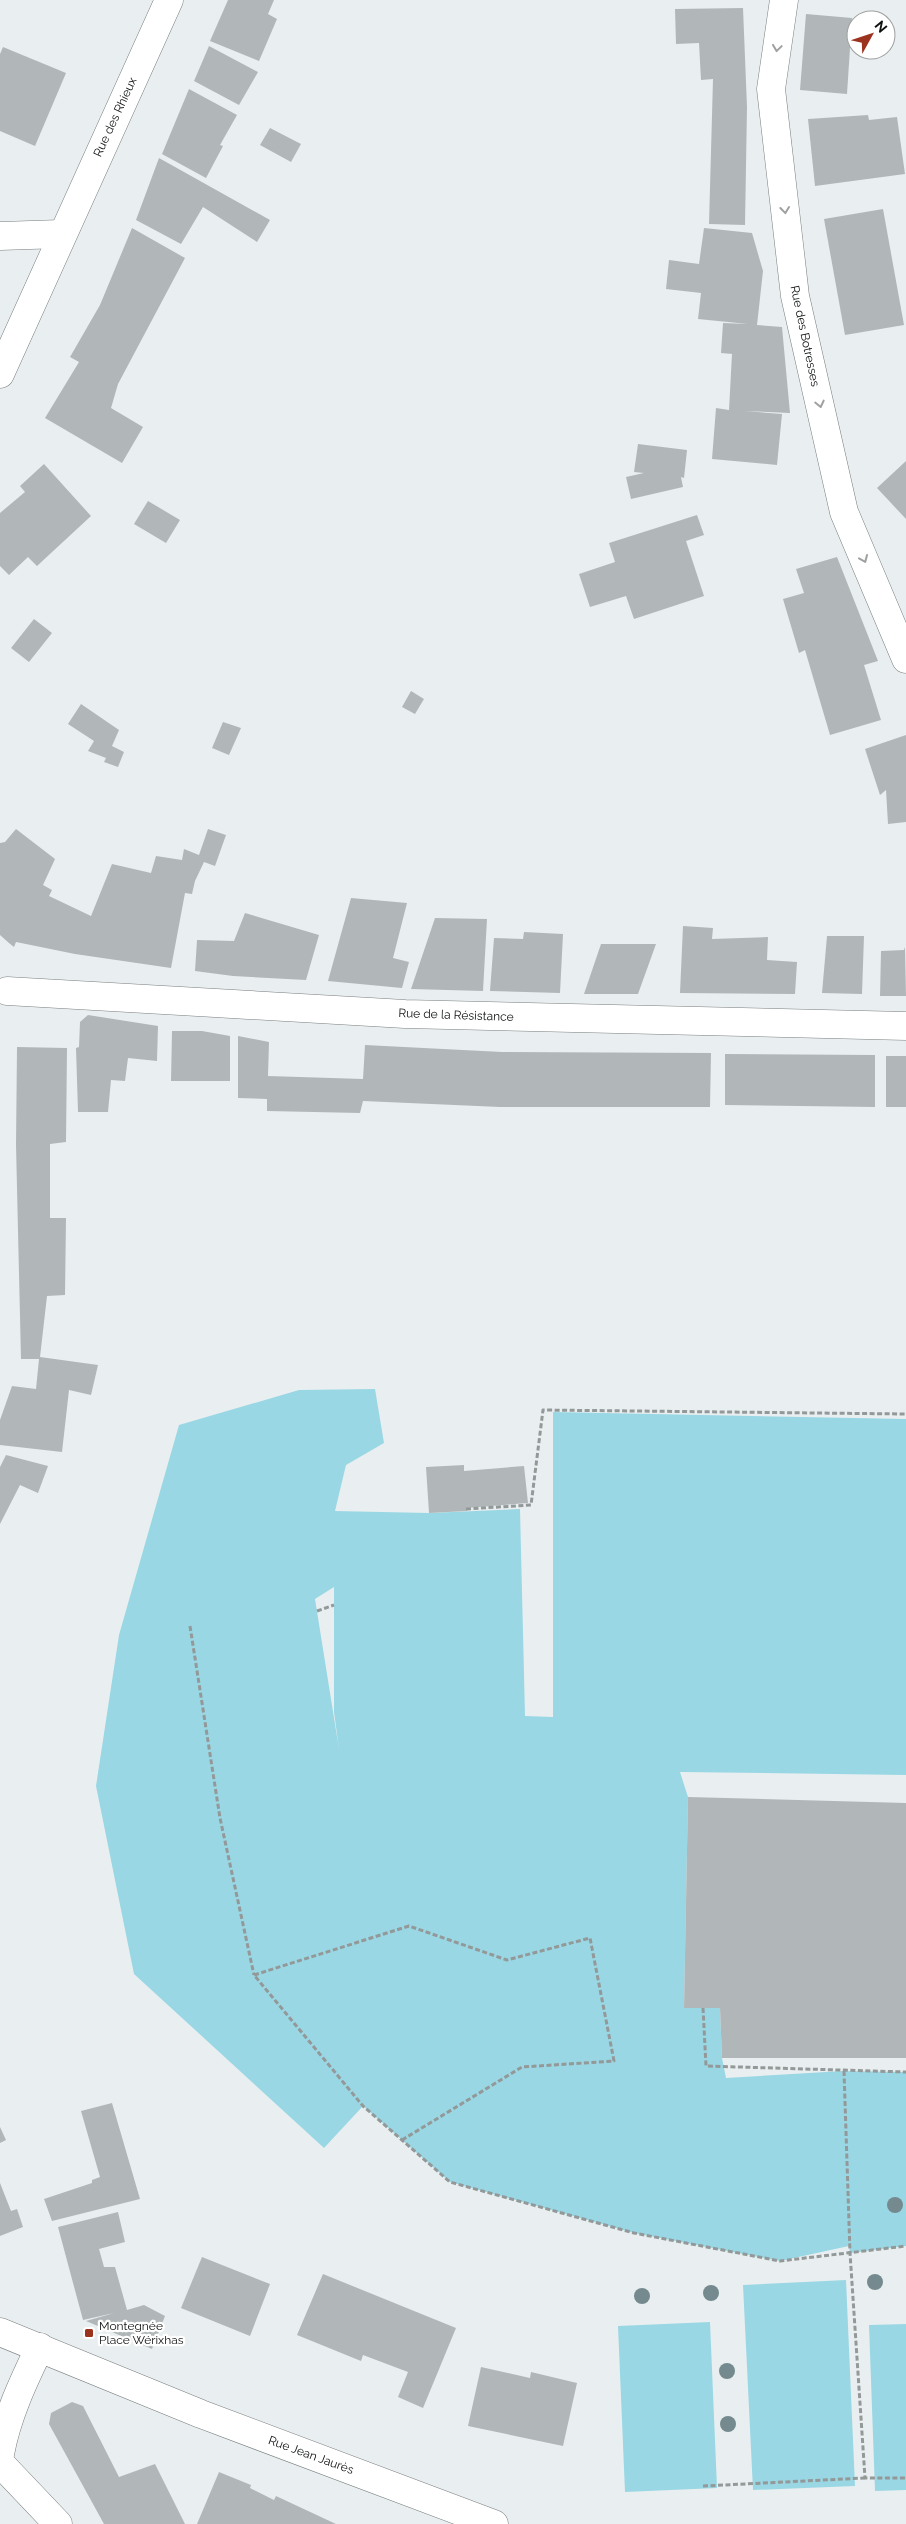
<svg xmlns="http://www.w3.org/2000/svg" width="906" height="2524" font-family="Raleway,sans-serif">
	<rect width="100%" height="100%" fill="#e9eff0"/>
	<g fill="#9ad7e4" fill-rule="evenodd">
		<path d="M375 1389 384 1443 346 1465 335 1511 429 1513 520 1509 525 1716 553 1717V1412L906 1419V1775L680 1772 688 1797 684 2008H720L722 2058 726 2078 843 2071 906 2072V2246L850 2253 849 2246 780 2261 634 2233 450 2182 363 2106 324 2148 134 1974 96 1786 119 1635 179 1425 299 1390ZM334 1587V1712L339 1749 315 1599Z"/>
		<polygon points="846,2280 855,2486 753,2490 743,2285"/>
		<polygon points="710,2322 717,2488 625,2492 618,2326"/>
		<polygon points="906,2324 906,2490 875,2491 869,2325"/>
	</g>
	<g fill="#b1b7b8">
		<polygon points="228,0 274,0 268,14 277,19 259,61 210,41"/>
		<polygon points="743,8 747,107 745,225 709,224 713,79 701,80 699,43 676,44 675,9"/>
		<polygon points="806,14 852,18 847,94 800,90"/>
		<polygon points="209,46 258,72 239,105 194,81"/>
		<polygon points="3,47 66,73 35,146 0,131 0,54"/>
		<polygon points="189,89 237,115 220,145 223,146 206,178 162,154"/>
		<polygon points="868,115 869,120 897,117 905,174 815,186 808,119"/>
		<polygon points="270,128 301,144 291,162 260,145"/>
		<polygon points="159,158 270,220 257,242 203,207 181,244 136,220"/>
		<polygon points="883,209 904,325 845,335 824,219"/>
		<polygon points="132,228 185,258 118,384 111,408 143,427 122,463 45,418 79,362 70,357 100,305"/>
		<polygon points="704,228 752,233 763,271 757,325 782,327 790,413 744,411 782,414 777,465 712,459 716,408 729,410 732,354 744,355 721,353 723,323 748,324 698,319 701,293 666,289 669,260 699,264"/>
		<polygon points="638,444 687,450 684,478 681,477 683,487 631,499 626,477 644,473 634,472"/>
		<polygon points="906,461 906,519 877,488"/>
		<polygon points="44,464 91,516 37,566 28,557 9,575 0,566 0,513 25,492 20,486"/>
		<polygon points="148,501 180,520 166,543 134,524"/>
		<polygon points="697,515 704,535 686,541 704,596 634,619 626,596 590,607 579,574 615,562 609,543"/>
		<polygon points="837,557 878,661 864,665 881,720 830,735 805,650 799,653 783,599 804,593 796,569"/>
		<polygon points="34,619 52,633 29,662 11,648"/>
		<polygon points="411,691 424,699 415,714 402,707"/>
		<polygon points="81,704 119,730 112,746 124,752 118,767 104,762 106,758 88,751 94,741 68,724"/>
		<polygon points="223,722 241,728 229,755 212,748"/>
		<polygon points="906,735 906,822 888,824 886,790 880,795 865,749"/>
		<polygon points="16,829 55,859 43,885 52,890 49,896 91,916 112,864 151,873 156,856 182,860 184,849 199,855 208,829 226,835 215,866 204,862 195,881 192,894 185,893 171,968 75,954 16,942 14,947 9,943 0,935 0,843 5,842"/>
		<polygon points="351,898 407,903 393,958 409,962 402,988 328,981"/>
		<polygon points="245,913 319,935 306,980 233,976 195,971 197,940 234,941"/>
		<polygon points="435,918 487,919 483,991 411,989"/>
		<polygon points="683,926 713,928 712,939 768,937 767,960 797,962 795,994 680,993"/>
		<polygon points="524,932 563,934 560,993 490,991 494,938 523,939"/>
		<polygon points="827,936 864,936 862,994 822,993"/>
		<polygon points="601,944 656,944 638,994 584,994"/>
		<polygon points="905,947 906,996 880,996 881,951 904,950"/>
		<polygon points="88,1015 158,1026 157,1061 128,1058 125,1081 111,1080 108,1112 78,1112 76,1048 79,1047 80,1022"/>
		<polygon points="172,1031 202,1031 230,1036 230,1081 171,1081"/>
		<polygon points="238,1036 269,1042 268,1076 363,1079 365,1045 502,1052 711,1053 710,1107 500,1107 363,1101 360,1113 267,1111 267,1099 238,1098"/>
		<polygon points="17,1047 67,1048 66,1142 50,1144 50,1218 66,1218 65,1295 47,1296 40,1357 98,1365 91,1395 69,1390 62,1452 0,1445 0,1420 12,1386 36,1389 39,1359 21,1359 16,1145"/>
		<polygon points="725,1054 875,1055 875,1107 725,1105"/>
		<rect x="886" y="1056" width="20" height="51"/>
		<polygon points="6,1455 48,1466 38,1493 20,1485 0,1524 0,1467"/>
		<polygon points="464,1465 464,1471 524,1466 528,1503 466,1508 467,1511 429,1513 426,1467"/>
		<polygon points="688,1797 906,1803 906,2058 722,2058 720,2008 684,2008"/>
		<polygon points="112,2103 140,2199 52,2221 44,2199 92,2183 92,2180 100,2177 81,2111"/>
		<polygon points="0,2127 6,2140 0,2143"/>
		<polygon points="0,2183 11,2211 17,2209 23,2227 0,2236"/>
		<polygon points="118,2212 125,2242 99,2249 104,2267 115,2267 127,2310 144,2305 165,2316 152,2349 86,2321 114,2313 83,2320 58,2227"/>
		<polygon points="202,2257 270,2284 250,2336 181,2308"/>
		<polygon points="323,2274 456,2328 423,2408 398,2397 408,2372 363,2355 361,2361 297,2335"/>
		<polygon points="481,2367 530,2378 531,2372 577,2383 563,2446 468,2426"/>
		<polygon points="72,2402 83,2406 119,2477 155,2464 185,2524 104,2524 49,2424 51,2413"/>
		<polygon points="219,2472 251,2485 250,2488 274,2500 276,2496 336,2524 197,2524"/>
	</g>
	<g fill="none" stroke-linecap="round" stroke-linejoin="round">
		<g stroke="#7a7e7f" stroke-width="29">
			<g id="street">
				<polyline points="784,0 771,89 795,296 844,512 906,659"/>
				<polyline points="0,236 61,234"/>
				<polyline points="0,374 169,0"/>
				<polyline points="7,991 405,1014 906,1026"/>
				<path d="M0 2454C7 2416 23 2382 40 2347"/>
				<polyline points="0,2463 58,2524"/>
			</g>
		</g>
		<g stroke="#7a7e7f" stroke-width="29">
			<polyline id="secondary" points="0,2332 201,2414 494,2524"/>
		</g>
		<g stroke="#939898" stroke-width="3" stroke-dasharray="5 2.5" stroke-linecap="butt">
			<polyline points="466,1509 531,1505 543,1410 906,1414"/>
			<polyline points="317,1611 334,1605"/>
			<polyline points="190,1626 220,1818 254,1975"/>
			<polyline points="703,2008 706,2066 906,2072"/>
			<polyline points="844,2071 850,2253 865,2478 906,2478"/>
			<polyline points="402,2140 522,2067 614,2061 590,1938 507,1960 409,1926 254,1975 363,2106 450,2182 634,2233 780,2261 906,2246"/>
			<polyline points="703,2486 865,2478"/>
		</g>
		<use href="#street" stroke="#fff" stroke-width="28"/>
		<use href="#secondary" stroke="#fff" stroke-width="28"/>
	</g>
	<g fill="#758a8e">
		<circle cx="895" cy="2205" r="8"/>
		<circle cx="875" cy="2282" r="8"/>
		<circle cx="711" cy="2293" r="8"/>
		<circle cx="642" cy="2296" r="8"/>
		<circle cx="727" cy="2371" r="8"/>
		<circle cx="728" cy="2424" r="8"/>
	</g>
	<defs><path id="oneway-chevron" d="M-2-3.5L2.5 0L-2 3.5" fill="none" stroke-width="1.6" stroke-linecap="round" stroke-linejoin="round" transform="scale(1.25)"/></defs>
	<g stroke="#9fa0a0">
		<use href="#oneway-chevron" transform="translate(777 48) rotate(98)"/>
		<use href="#oneway-chevron" transform="translate(785 210) rotate(83)"/>
		<use href="#oneway-chevron" transform="translate(820 404) rotate(77)"/>
		<use href="#oneway-chevron" transform="translate(864 559) rotate(67)"/>
	</g>
	<rect fill="#9c331e" stroke="#fff" stroke-width="2" x="84" y="2328" width="10" height="10" rx="2.5"/>
	<g text-anchor="middle" dominant-baseline="central" stroke-width="4.5" stroke-linejoin="round" paint-order="stroke">
		<g font-size="12" fill="#0f1111" stroke="#fff">
			<text transform="translate(115 117) rotate(-65)">Rue des Rhieux</text>
			<text transform="translate(805 336) rotate(78)">Rue des Botresses</text>
			<text transform="translate(456 1015) rotate(2)">Rue de la Résistance</text>
			<text transform="translate(311 2455) rotate(20)">Rue Jean Jaurès</text>
		</g>
		<g font-size="12" fill="#0f1111" stroke="#fff" text-anchor="start">
			<text x="99" y="2326">Montegnée<tspan x="99" dy="14">Place Wérixhas</tspan></text>
		</g>
	</g>
	<g transform="translate(871 35) rotate(50)"><circle r="24" fill="#ffffff" stroke="#9fa0a0"/>
	<path d="M0-4L9 19L0 12L-9 19Z" fill="#9c331e"/>
	<text y="-8" font-size="14" font-weight="bold" text-anchor="middle" fill="#0f1111">N</text>
	</g>
</svg>
